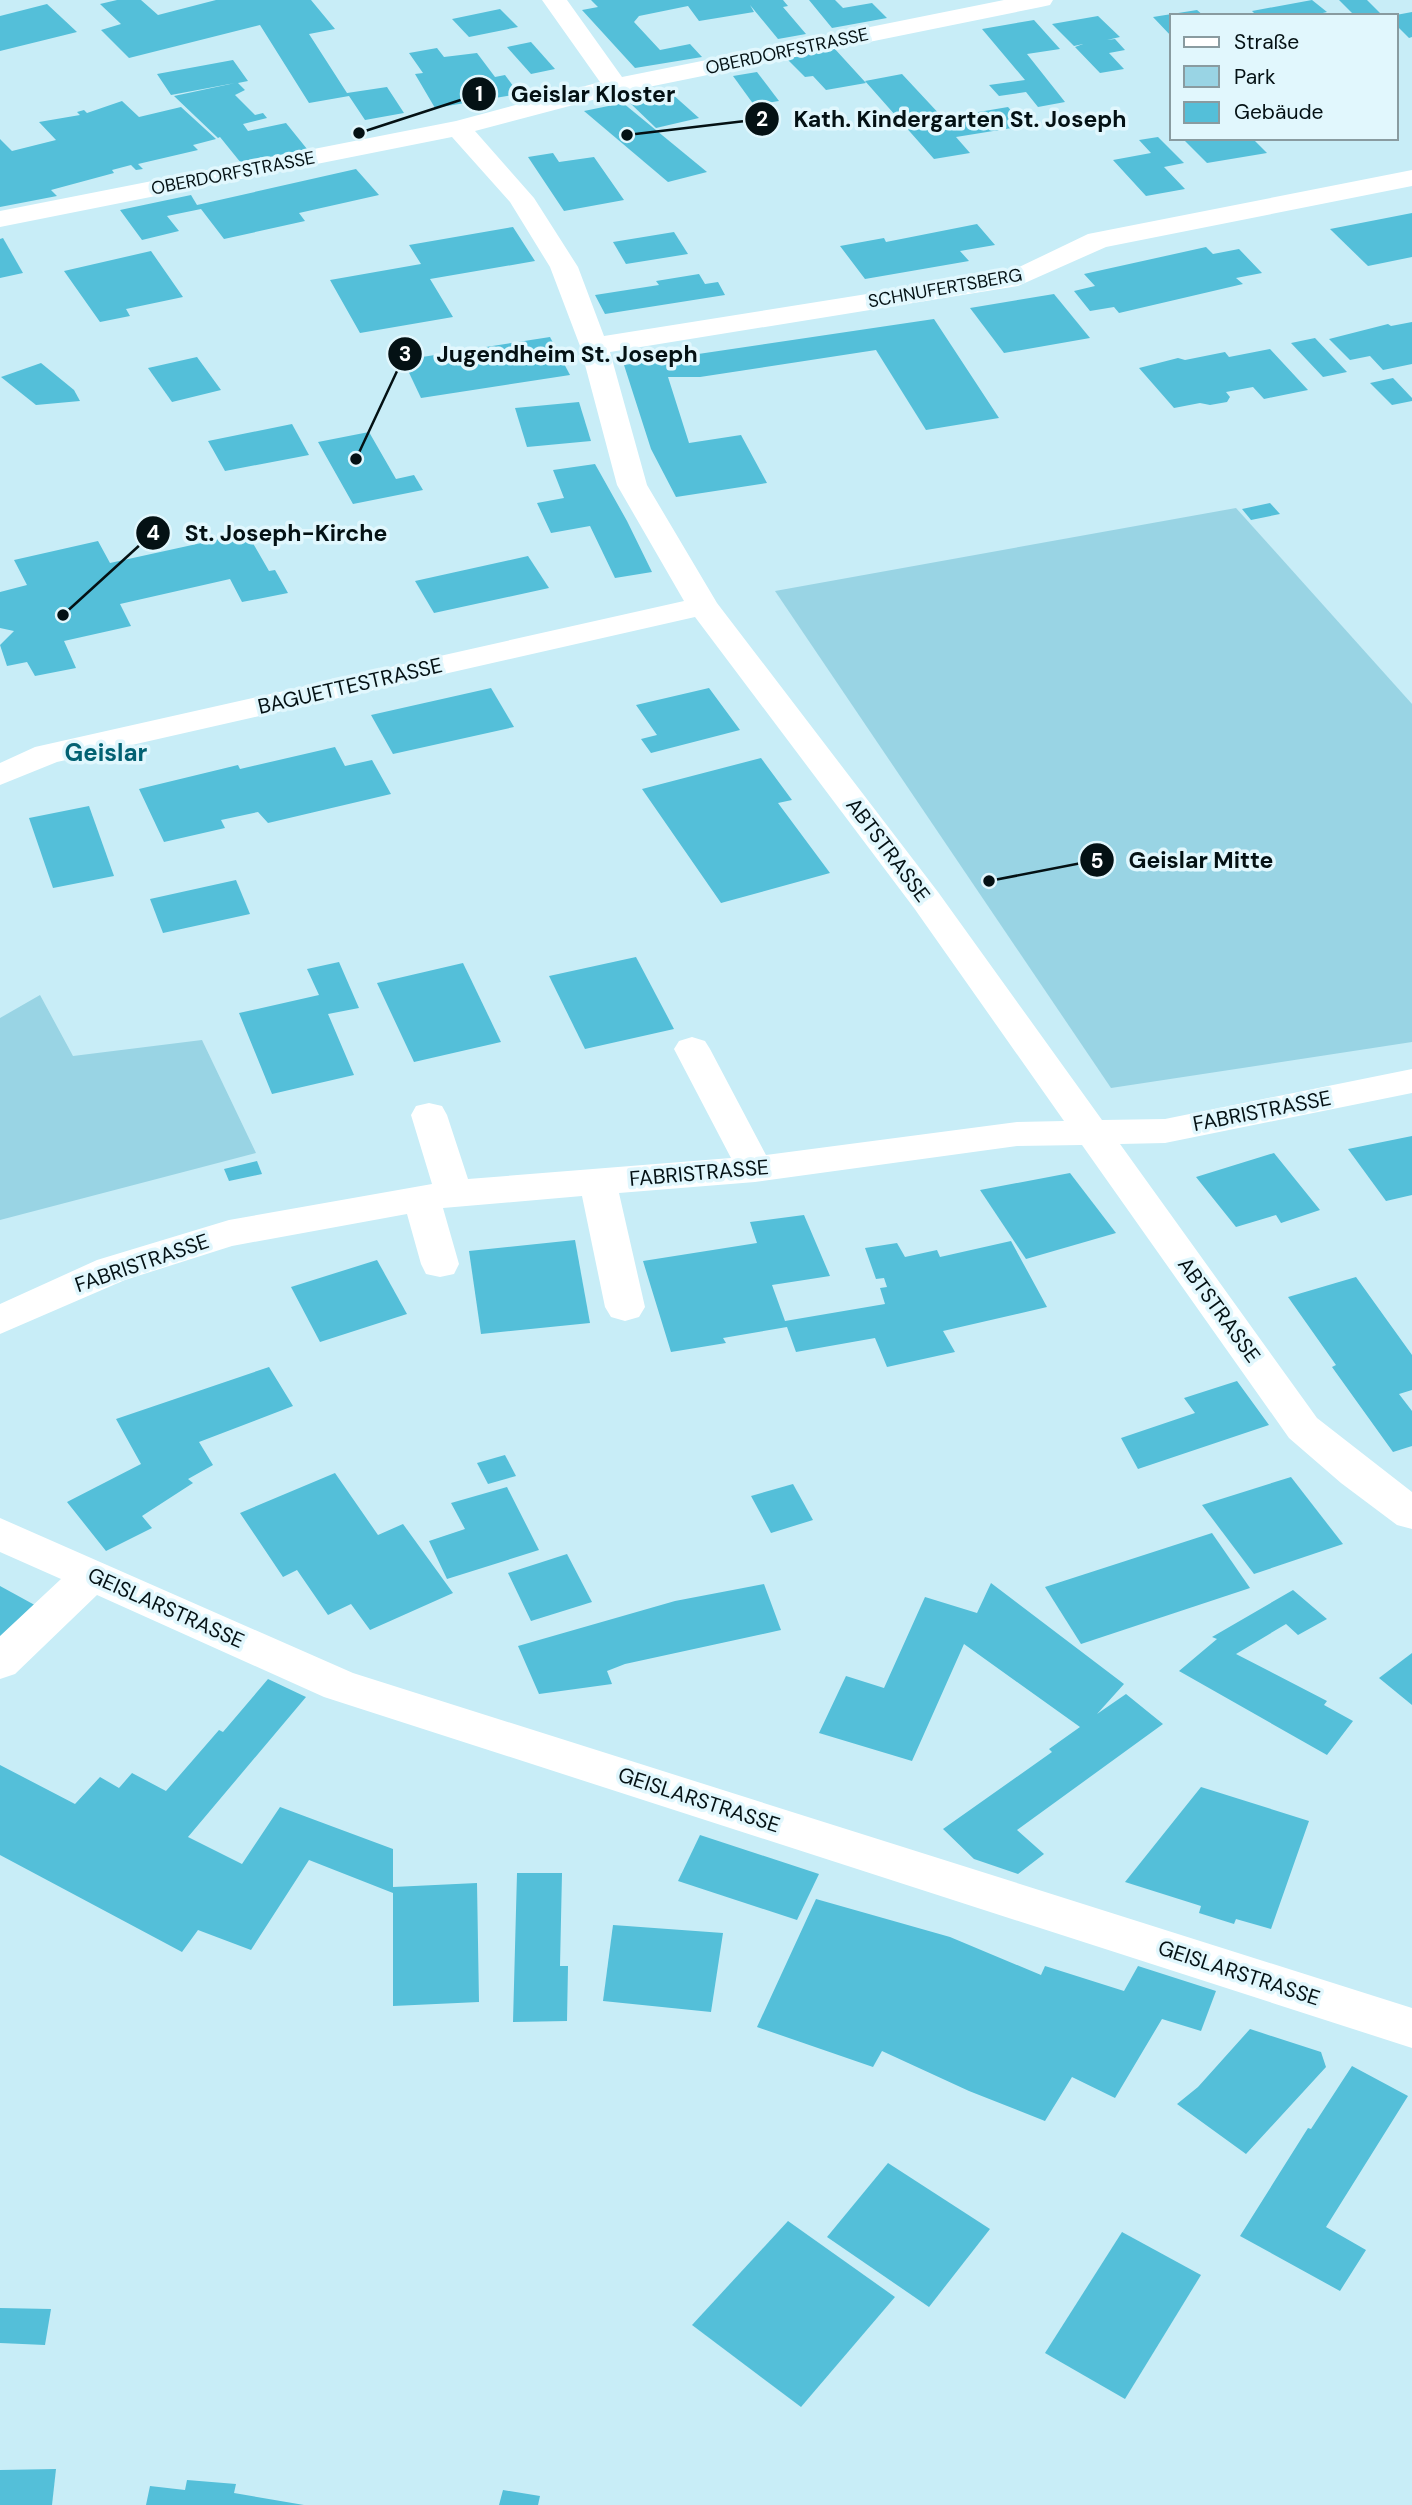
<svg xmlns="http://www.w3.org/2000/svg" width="1412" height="2505" font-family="'DM Sans',sans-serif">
	<rect width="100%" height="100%" fill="#c8edf7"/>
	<g fill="#99d4e4">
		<polygon points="1236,508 1412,704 1412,1042 1111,1088 775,591"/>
		<polygon points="40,995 73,1056 202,1040 256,1153 0,1220 0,1018"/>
	</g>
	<g fill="#54bfd9">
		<polygon points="117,0 141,0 158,15 216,0 311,0 335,29 309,34 347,93 387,87 404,113 365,120 349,96 309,103 260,25 129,58 101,30 121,24 100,4"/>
		<polygon points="591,0 783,0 788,6 783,7 806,34 778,39 750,5 754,12 699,21 688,6 639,16 634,22 660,50 690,44 702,57 635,68 582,10 598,7"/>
		<polygon points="809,0 835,0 843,8 872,3 887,18 832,28"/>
		<polygon points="1312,0 1327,12 1310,16 1257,16 1252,11"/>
		<polygon points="1339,0 1367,0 1383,16 1355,16"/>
		<polygon points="47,4 77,32 0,51 0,16"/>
		<polygon points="500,9 518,27 469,37 452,19"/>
		<polygon points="1197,10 1204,16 1172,16 1172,37 1153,17"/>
		<polygon points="1412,12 1412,37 1409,38 1396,25 1396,15"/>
		<polygon points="1098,16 1120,37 1107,40 1115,39 1125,50 1109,53 1124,69 1100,73 1075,47 1083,44 1074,46 1052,24"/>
		<polygon points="1034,20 1060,49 1027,54 1065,102 1038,107 1026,92 999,96 989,85 1025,80 982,29"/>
		<polygon points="531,42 555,69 531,74 507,47"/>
		<polygon points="437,48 444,57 477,53 495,77 505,75 519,94 435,108 415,74 423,73 409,53"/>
		<polygon points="834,48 866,83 826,90 813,76 805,77 786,58"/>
		<polygon points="233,60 248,81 238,83 245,90 235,95 255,115 263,113 267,118 243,124 248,131 286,123 307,149 241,163 220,137 218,138 174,96 235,83 171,95 157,74"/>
		<polygon points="757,72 779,101 754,105 733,76"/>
		<polygon points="902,74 943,118 1008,107 1025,126 956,137 970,153 934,159 865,81"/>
		<polygon points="671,93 699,118 656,128 629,102"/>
		<polygon points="122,101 139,117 181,107 216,139 193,145 198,150 138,164 143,169 136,170 131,165 112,170 114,173 51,190 57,196 0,207 0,139 12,151 56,140 39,122 80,115 77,112 84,110 87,113"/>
		<polygon points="623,103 707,172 668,182 584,111"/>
		<polygon points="1158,137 1184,163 1164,167 1185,189 1146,196 1113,160 1151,153 1139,140"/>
		<polygon points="1182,138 1252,138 1267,153 1207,163"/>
		<polygon points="553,153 559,162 594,157 624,200 564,211 528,157"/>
		<polygon points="356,169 379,195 299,213 305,221 224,239 201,209 167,216 179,231 142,240 120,210 191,195 197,205"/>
		<polygon points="1412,213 1412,257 1368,266 1330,229"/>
		<polygon points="977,224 995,245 960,251 969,261 865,279 840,246 884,238 886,242"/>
		<polygon points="513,227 535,261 430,279 453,317 360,333 330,280 421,264 409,245"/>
		<polygon points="674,232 688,254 626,264 613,242"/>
		<polygon points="3,238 23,273 0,278 0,239"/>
		<polygon points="1206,247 1213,254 1239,249 1262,273 1236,278 1243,284 1119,313 1114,307 1090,311 1074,291 1095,286 1084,274"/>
		<polygon points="151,251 183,297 126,309 130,316 100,322 64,271"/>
		<polygon points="699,274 705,284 718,282 725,295 605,314 595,295 659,285 656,281"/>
		<polygon points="1054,294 1090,338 1004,353 970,308"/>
		<polygon points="934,319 999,418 926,430 876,350 700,377 668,377 689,443 741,435 767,483 676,497 651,449 624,365"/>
		<polygon points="1412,322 1412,364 1383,370 1370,356 1350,360 1329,339 1388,324 1391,326"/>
		<polygon points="550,337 570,375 421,398 403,360"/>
		<polygon points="1315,338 1347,372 1323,377 1291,343"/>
		<polygon points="1270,349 1308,390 1264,399 1253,387 1226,392 1230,397 1227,402 1210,405 1200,403 1174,408 1139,368 1178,358 1185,360 1225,352 1229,357"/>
		<polygon points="197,357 221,390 172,402 148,368"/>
		<polygon points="41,363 74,390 80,401 36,405 1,377"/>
		<polygon points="1393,378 1412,398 1412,401 1392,405 1370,383"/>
		<polygon points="579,402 591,441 527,447 515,408"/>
		<polygon points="292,424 309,455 225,471 208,441"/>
		<polygon points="369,432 396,479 414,475 423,490 353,504 318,442"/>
		<polygon points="595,464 627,521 652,572 615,578 590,526 551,533 537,503 564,498 553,470"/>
		<polygon points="1270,503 1280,514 1251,520 1242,509"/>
		<polygon points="247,533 269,571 275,570 288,593 242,602 230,579 120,604 131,626 64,641 76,668 35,676 27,662 7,666 0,645 14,631 0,628 0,592 27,585 14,560 98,541 110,563"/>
		<polygon points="528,556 549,588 434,613 415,581"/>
		<polygon points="491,688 514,727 393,754 371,715"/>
		<polygon points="709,688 740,730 651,753 641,739 657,735 636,705"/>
		<polygon points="335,747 345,766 372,760 391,794 268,823 258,812 221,820 225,828 164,842 139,789 238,765 240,769"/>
		<polygon points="761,758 792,800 778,803 830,873 721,903 642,789"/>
		<polygon points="89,806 114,876 53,888 29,818"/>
		<polygon points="236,880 250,914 163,933 150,899"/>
		<polygon points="636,957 674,1029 585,1049 549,976"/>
		<polygon points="339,962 359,1008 328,1014 354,1075 272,1094 239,1013 319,995 307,969"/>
		<polygon points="463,963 501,1042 414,1062 377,983"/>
		<polygon points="1412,1136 1412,1195 1386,1201 1348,1149"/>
		<polygon points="1274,1153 1320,1210 1281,1223 1276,1215 1236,1227 1196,1177"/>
		<polygon points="257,1161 262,1174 229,1181 224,1169"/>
		<polygon points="1070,1173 1116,1233 1026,1259 980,1190"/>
		<polygon points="804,1215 830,1276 772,1285 785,1321 885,1304 880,1288 887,1287 884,1278 876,1279 865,1248 897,1243 905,1257 937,1250 940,1257 1011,1241 1047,1307 943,1331 955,1352 887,1367 875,1338 796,1352 787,1327 723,1338 726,1343 671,1352 643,1261 757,1243 750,1222"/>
		<polygon points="575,1240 590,1323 481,1334 469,1251"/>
		<polygon points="377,1260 407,1314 320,1342 291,1287"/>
		<polygon points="1356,1277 1412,1355 1412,1390 1399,1394 1412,1411 1412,1446 1393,1452 1332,1367 1336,1365 1288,1297"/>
		<polygon points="269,1367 293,1406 199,1442 213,1465 188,1479 193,1483 142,1516 152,1528 106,1551 67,1502 141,1464 116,1419"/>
		<polygon points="1237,1381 1269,1425 1138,1469 1121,1438 1195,1413 1184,1398"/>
		<polygon points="505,1455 516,1476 488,1484 477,1463"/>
		<polygon points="335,1473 378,1535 403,1524 453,1593 370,1630 351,1604 328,1615 297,1570 283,1577 240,1513"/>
		<polygon points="1291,1477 1343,1544 1254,1574 1202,1505"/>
		<polygon points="793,1484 813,1520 771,1533 751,1496"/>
		<polygon points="507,1487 539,1550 447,1579 429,1541 465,1529 451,1503"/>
		<polygon points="1212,1533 1250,1588 1081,1644 1045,1587"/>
		<polygon points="567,1554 592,1602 531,1621 508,1573"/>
		<polygon points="991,1583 1124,1684 1097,1714 1126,1694 1163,1724 1017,1830 1044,1854 1018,1874 974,1859 943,1829 1052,1752 1049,1749 1080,1727 964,1644 912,1761 819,1733 846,1676 884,1688 925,1597 977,1613"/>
		<polygon points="764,1584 781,1630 625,1664 607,1671 612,1684 539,1694 518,1646 675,1601"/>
		<polygon points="0,1586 42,1609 0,1649"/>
		<polygon points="1293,1590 1327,1619 1298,1635 1286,1624 1236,1654 1327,1701 1324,1705 1353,1721 1327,1755 1179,1671 1217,1639 1212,1637"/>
		<polygon points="1412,1653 1412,1705 1379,1678"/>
		<polygon points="268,1679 306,1697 188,1837 242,1864 280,1807 393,1849 393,1887 477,1883 479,2002 393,2006 393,1893 309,1860 251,1950 198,1930 182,1952 0,1855 0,1765 75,1804 100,1777 119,1788 132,1773 166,1791 219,1730 223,1732"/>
		<polygon points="1201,1787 1309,1821 1271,1929 1236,1919 1234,1924 1199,1913 1201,1906 1125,1882"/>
		<polygon points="700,1835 819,1874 797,1920 678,1881"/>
		<polygon points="517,1873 562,1873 560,1966 568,1966 567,2021 513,2022"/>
		<polygon points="816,1899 950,1937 1041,1975 1045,1966 1124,1991 1138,1966 1216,1991 1201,2031 1162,2019 1115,2098 1072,2077 1045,2121 969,2091 882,2051 873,2067 757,2027"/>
		<polygon points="613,1925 723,1933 711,2012 603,2001"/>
		<polygon points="1250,2029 1321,2052 1326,2067 1246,2154 1177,2104 1198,2087"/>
		<polygon points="1352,2066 1408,2096 1326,2227 1366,2250 1340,2291 1240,2236 1308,2128 1311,2129"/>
		<polygon points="888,2163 990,2229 929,2307 827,2237"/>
		<polygon points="788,2221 895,2297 801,2407 692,2325"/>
		<polygon points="1122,2232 1201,2275 1125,2399 1045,2353"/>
		<polygon points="0,2308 51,2309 45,2345 0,2343"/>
		<polygon points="56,2469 52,2505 0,2505 0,2470"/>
		<polygon points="187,2480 236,2484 234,2493 304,2505 146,2505 150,2486 185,2490"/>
		<polygon points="503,2490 540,2496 538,2505 499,2505"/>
	</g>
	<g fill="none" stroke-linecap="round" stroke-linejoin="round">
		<g fill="#fff" fill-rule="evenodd">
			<polygon points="542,0 567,0 622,77 1004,0 1053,0 1050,5 1041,7 619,93 475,131 534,198 578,267 604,336 1011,271 1088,234 1412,170 1412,186 1106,247 1018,286 610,352 647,485 717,603 938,892 1102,1120 1165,1119 1412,1069 1412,1093 1165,1143 1120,1144 1317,1418 1412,1492 1412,1529 1397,1525 1341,1483 1289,1438 1082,1145 1017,1146 755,1182 619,1193 645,1307 639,1317 625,1321 611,1317 605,1307 582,1196 443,1208 459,1264 454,1274 440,1277 426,1274 421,1264 407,1214 232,1246 125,1280 0,1334 0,1304 97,1260 229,1220 432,1184 411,1115 416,1106 429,1103 442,1106 447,1115 468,1179 731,1158 674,1049 679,1041 692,1037 705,1041 710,1049 766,1155 1017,1122 1064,1121 914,908 695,617 57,762 0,785 0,763 35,747 684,601 617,485 580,346 550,267 510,202 452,137 0,227 0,211 456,121 600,82"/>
			<polygon points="0,1518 353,1673 1412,2008 1412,2048 324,1697 97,1595 15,1674 0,1679 0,1636 61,1579 0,1552"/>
		</g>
	</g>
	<g text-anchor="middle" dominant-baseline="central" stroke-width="7" stroke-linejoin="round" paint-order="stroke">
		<g font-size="18" fill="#041114" stroke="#e1f7fd">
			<text transform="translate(787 51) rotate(-12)">OBERDORFSTRASSE</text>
			<text transform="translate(233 173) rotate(-11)">OBERDORFSTRASSE</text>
			<text transform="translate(945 288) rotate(-10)">SCHNUFERTSBERG</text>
		</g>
		<g font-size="21" fill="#041114" stroke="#e1f7fd">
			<text transform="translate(350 686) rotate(-13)">BAGUETTESTRASSE</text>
			<text transform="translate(888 850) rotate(53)">ABTSTRASSE</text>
			<text transform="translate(1262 1111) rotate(-11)">FABRISTRASSE</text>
			<text transform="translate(699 1173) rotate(-5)">FABRISTRASSE</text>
			<text transform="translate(142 1263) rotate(-19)">FABRISTRASSE</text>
			<text transform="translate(1219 1310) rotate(54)">ABTSTRASSE</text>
			<text transform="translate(166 1608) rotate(24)">GEISLARSTRASSE</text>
			<text transform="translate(699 1800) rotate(18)">GEISLARSTRASSE</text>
			<text transform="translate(1239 1973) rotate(18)">GEISLARSTRASSE</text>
		</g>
		<g font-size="24" font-weight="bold" fill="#026172" stroke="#e1f7fd">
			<text x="106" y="752">Geislar</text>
		</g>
	</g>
	<path fill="none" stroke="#041114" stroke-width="2.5" d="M359 133L479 94M627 135L762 119M356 459L405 354M63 615L153 533M989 881L1097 860"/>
	<g fill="#041114" stroke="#e1f7fd" stroke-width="2.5">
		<circle cx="359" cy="133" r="7"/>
		<circle cx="627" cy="135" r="7"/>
		<circle cx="356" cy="459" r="7"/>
		<circle cx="63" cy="615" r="7"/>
		<circle cx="989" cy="881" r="7"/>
		<circle cx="479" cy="94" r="18"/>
		<circle cx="762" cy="119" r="18"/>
		<circle cx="405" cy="354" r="18"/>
		<circle cx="153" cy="533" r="18"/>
		<circle cx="1097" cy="860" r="18"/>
	</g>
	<g font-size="21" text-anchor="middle" font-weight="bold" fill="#fff">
		<text x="479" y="101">1</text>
		<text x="762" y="126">2</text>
		<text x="405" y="361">3</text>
		<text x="153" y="540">4</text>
		<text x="1097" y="868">5</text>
	</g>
	<g font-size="23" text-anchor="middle" font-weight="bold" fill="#041114" stroke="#e1f7fd" stroke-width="7" stroke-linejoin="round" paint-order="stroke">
		<text x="593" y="102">Geislar Kloster</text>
		<text x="960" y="127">Kath. Kindergarten St. Joseph</text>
		<text x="567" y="362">Jugendheim St. Joseph</text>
		<text x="286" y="541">St. Joseph-Kirche</text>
		<text x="1201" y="868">Geislar Mitte</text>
	</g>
	<rect x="1170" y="14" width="228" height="126" fill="#e1f7fd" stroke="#899ba0" stroke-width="2"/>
	<rect x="1184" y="37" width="35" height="10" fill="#ffffff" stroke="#899ba0" stroke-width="2"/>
	<text x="1234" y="49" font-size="21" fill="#041114">Straße</text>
	<rect x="1184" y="66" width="35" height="21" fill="#99d4e4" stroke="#899ba0" stroke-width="2"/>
	<text x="1234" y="84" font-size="21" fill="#041114">Park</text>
	<rect x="1184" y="102" width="35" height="21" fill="#54bfd9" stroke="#899ba0" stroke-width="2"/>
	<text x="1234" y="119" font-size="21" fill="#041114">Gebäude</text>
</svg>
